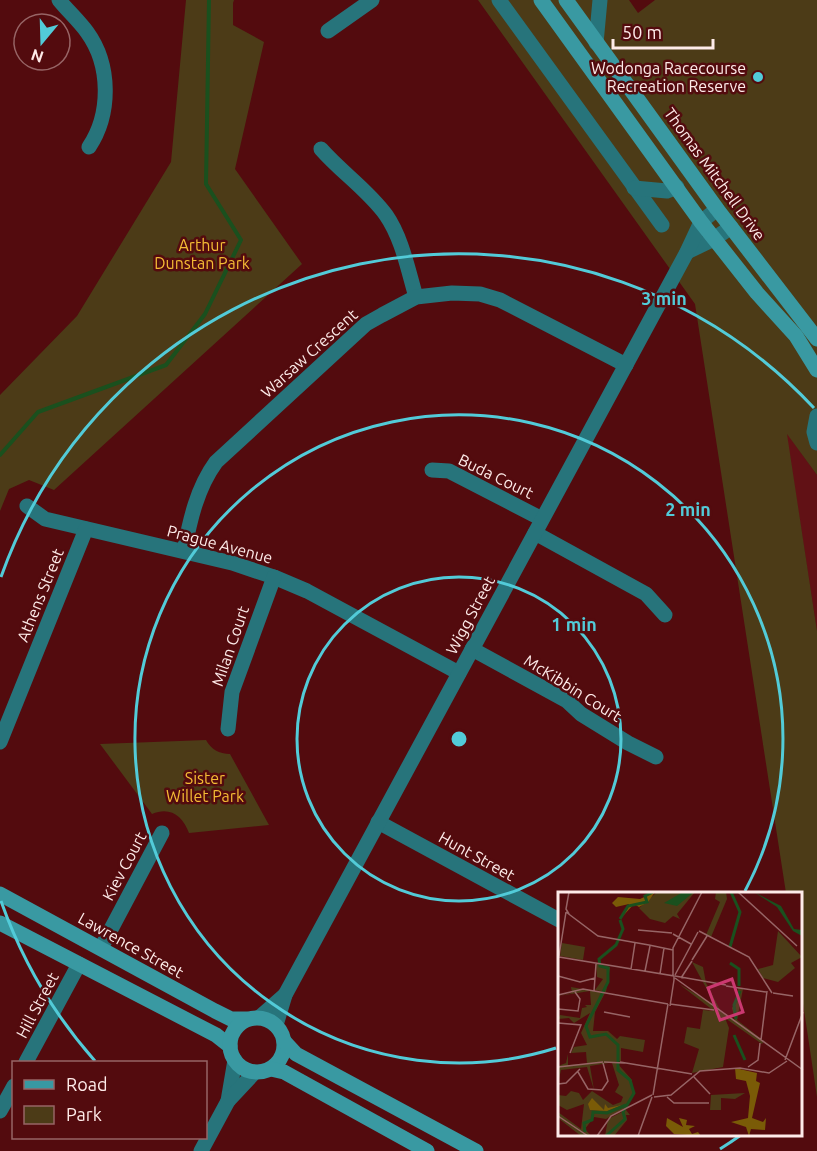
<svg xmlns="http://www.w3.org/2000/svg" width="817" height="1151" font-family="Ubuntu,sans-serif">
	<rect width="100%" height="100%" fill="#530b0e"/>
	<polygon fill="#611115" points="786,432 817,475 817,631"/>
	<g fill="#4c3b17">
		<polygon points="186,0 234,0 233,3 233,25 264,42 235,169 302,264 54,490 29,480 9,489 0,511 0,395 77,316 171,162"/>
		<polygon points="478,0 629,0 638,13 655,0 817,0 817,475 787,434 817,631 817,1097 801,990 800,893 786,893 695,304"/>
		<path d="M206 740C211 749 219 754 230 754L269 825 189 833C183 816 170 806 152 814L100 744Z"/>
	</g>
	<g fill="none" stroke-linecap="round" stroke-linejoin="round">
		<polyline stroke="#1a501e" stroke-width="4" points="0,455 38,412 166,365 205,314 241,240 206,184 209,0"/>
		<g stroke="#27747b" stroke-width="15">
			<path d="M59 0C68 11 79 21 87 32 111 65 111 114 89 147"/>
			<polyline points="499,0 662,225"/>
			<polyline points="328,31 372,0"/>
			<polyline points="596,43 600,0"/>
			<path d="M321 149C341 172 368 190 386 215 402 238 408 270 416 297"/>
			<polyline points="634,188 667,191 677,187"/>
			<polyline points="687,252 714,239 731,227"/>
			<polyline points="817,416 814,432 817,443"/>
			<polyline points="432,470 449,471 542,519"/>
			<polyline points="27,506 45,519 232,563 274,577 307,591 459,673"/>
			<polyline points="535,533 646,594 665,615"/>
			<path d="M184 551C190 520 197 488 216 462L366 324 382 315 416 297 452 293 480 294 500 300 626 365"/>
			<polyline points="472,649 567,701 581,714 628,743 656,757"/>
			<polyline points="228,729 232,692 274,577"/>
			<polyline points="0,742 86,529"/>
			<polyline points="378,822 559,920"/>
			<polyline points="101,948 162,833"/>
			<polyline points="260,1017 285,995"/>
			<polyline points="276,1025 285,995 687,252 701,222 717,209"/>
			<polyline points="26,1062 79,964"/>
			<polyline points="228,1101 235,1060"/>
			<polyline points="0,1111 14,1086"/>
			<polyline points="201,1151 228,1101 255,1072"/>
		</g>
		<g stroke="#3999a2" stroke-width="15">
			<polyline points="541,0 701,222 757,293 796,336 817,370"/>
			<polyline points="566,0 717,209 817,339"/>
			<polyline points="0,894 215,1011 231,1019 247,1019"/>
			<polyline points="0,923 216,1035 230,1046"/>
			<circle cx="257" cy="1045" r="27"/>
			<polyline points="284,1041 296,1054 476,1151"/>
			<polyline points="271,1069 284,1072 427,1151"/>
		</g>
	</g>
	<g fill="none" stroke="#52cbd8" stroke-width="3">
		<circle cx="459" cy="739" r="162"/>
		<path d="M556 1048A324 324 0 1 1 745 891"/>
		<path d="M741 1135A486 486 0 0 1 720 1149M95 1061A486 486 0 0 1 1 901M1 577A486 486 0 0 1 814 408"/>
	</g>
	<circle fill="#52cbd8" stroke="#530b0e" stroke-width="2" cx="758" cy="77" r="6"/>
	<g text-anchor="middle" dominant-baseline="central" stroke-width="5" stroke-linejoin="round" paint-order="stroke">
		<g font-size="16" fill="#feebe9" stroke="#530b0e" text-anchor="end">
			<text x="746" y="68">Wodonga Racecourse<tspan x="746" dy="18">Recreation Reserve</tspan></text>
		</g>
		<g font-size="16" fill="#feebe9" stroke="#530b0e">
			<text transform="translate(715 174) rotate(54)">Thomas Mitchell Drive</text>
			<text transform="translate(309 353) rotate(-42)">Warsaw Crescent</text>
			<text transform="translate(496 476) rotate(26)">Buda Court</text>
			<text transform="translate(220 544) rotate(15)">Prague Avenue</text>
			<text transform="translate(40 595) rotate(-68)">Athens Street</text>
			<text transform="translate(470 615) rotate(-62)">Wigg Street</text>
			<text transform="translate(230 646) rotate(-71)">Milan Court</text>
			<text transform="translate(573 688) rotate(32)">McKibbin Court</text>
			<text transform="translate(477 856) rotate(29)">Hunt Street</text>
			<text transform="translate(124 866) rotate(-62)">Kiev Court</text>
			<text transform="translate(131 945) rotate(29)">Lawrence Street</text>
			<text transform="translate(37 1005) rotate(-62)">Hill Street</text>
		</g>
		<g font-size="16" fill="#f4bc35" stroke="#530b0e">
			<text x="202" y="245">Arthur<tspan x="202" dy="18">Dunstan Park</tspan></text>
			<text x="205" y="778">Sister<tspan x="205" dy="18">Willet Park</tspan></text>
		</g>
	</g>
	<g transform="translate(558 892)">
		<rect width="244" height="244" fill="#530b0e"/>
		<path d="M99 0H137L119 22 122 27 115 24 107 31 92 27 81 16ZM158 0H168L169 7 153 45 148 43 162 10 157 7ZM220 39 244 65 233 71 237 76 220 90 205 86 200 77 215 73ZM4 51 27 55 25 68 2 64ZM134 70 145 75 148 91 162 118 177 128 174 116 180 106V96L185 97 179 128 206 149 204 152 167 126 171 136 165 175 134 181 141 157 126 151 129 135 142 137 145 118 156 119 121 92 158 114ZM38 72 52 75 48 100 37 98 45 87 39 85ZM13 95 47 101 37 120 35 139H50L59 147 62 144 87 148 85 160 63 156V169L32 174 36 198 29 175 3 178 0 191V174L8 171 10 162V173L29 172 28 160 13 161 16 155 29 153 23 141 32 121 16 131 11 126 0 127 2 123 22 126 24 116 29 115 27 113H33L32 99 0 104 14 101ZM54 171H59L74 188 75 203 67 216 48 227 36 225 27 237 33 244H23L0 226V220L23 237 26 212 9 218 0 213V203L8 204 13 199 21 201 25 208 34 199 55 213 63 210 65 205 57 200 61 193ZM187 201 177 207 163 206V218H152L153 203ZM68 218 72 223H68L69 228 56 244H47L50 227Z" fill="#4c3b17"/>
		<path d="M97 0 90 10 81 15 76 12 64 25 71 12 58 15 54 11 60 5 82 7ZM177 176 199 181 198 189 202 191 194 226 205 230 208 226 207 238 193 237 191 244 188 235 173 230 190 226 192 204 188 189 178 187ZM34 206 46 218 47 212 50 216 64 213 49 219 32 218 30 212ZM109 226 125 235 121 226 129 228 128 233 137 234 131 237 134 242 140 240 143 244 116 242 108 234Z" fill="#7a5b07"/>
		<path d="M125 0H136L119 14 106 11ZM196 0 223 14 236 37 244 38V44L235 39 219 15Z" fill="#1a501e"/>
		<path fill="none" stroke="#1a501e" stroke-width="3" d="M62 27 70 14 89 10 87 4 95 0M172 55 182 20 173 0M172 71 181 77V94M178 127 176 113 182 99M176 143 187 168M27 240 26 231 34 228 35 220 49 221 68 213M48 244 67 227 65 220 76 201 72 188 60 178V153L48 142 32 145 28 134 50 90V76L42 74 41 67 58 53 65 37 62 28"/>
		<path fill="none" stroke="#976566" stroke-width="1.5" d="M11 0 8 17 11 22M180 0 239 54M8 20 40 44 91 53M80 38 114 41M141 39 191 65 214 101M115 42 133 52M91 53 115 58M1 64 8 20M1 65 116 84V88M134 68 149 44M73 77 77 51M87 79 92 54M102 82 106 56M117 83 140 40M0 84 22 90 37 86M115 84V56L144 0M117 84 168 93M117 86 245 178M123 86 134 69M168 94 208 100M36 99 38 72M215 101 235 104M0 103 25 97 110 112M112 112 156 118M112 114 116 88M0 117 20 119 22 107 17 100M46 120 72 125M0 131 23 133 12 161M203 148 209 99M227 168 245 120M46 170 66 171M62 170 134 182M0 175 45 170M190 175 200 168 202 151M20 180 30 197 44 198 50 189 45 171M136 185 152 202M0 192 8 191 22 177M95 203 110 112M96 205 113 203 142 179 182 176 211 181 229 169M109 205 116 211H151M0 224 30 244M39 244 53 224 94 203M80 244 94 205"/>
		<path fill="#cb3870" fill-opacity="0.15" stroke="#cb3870" stroke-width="3" d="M174 87 185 120 162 128 150 96Z"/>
		<rect width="244" height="244" fill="none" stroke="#feebe9" stroke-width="3"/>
	</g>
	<circle cx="459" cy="739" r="9" fill="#52cbd8" stroke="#530b0e" stroke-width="3"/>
	<g font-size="18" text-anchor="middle" font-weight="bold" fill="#52cbd8" stroke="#530b0e" stroke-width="5" stroke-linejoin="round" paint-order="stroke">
		<text x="664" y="305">3 min</text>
		<text x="688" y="516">2 min</text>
		<text x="574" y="631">1 min</text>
	</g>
	<rect x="12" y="1061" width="195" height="78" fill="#530b0e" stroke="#976566" stroke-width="1.5"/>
	<rect x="24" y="1080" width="30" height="9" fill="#3999a2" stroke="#976566" stroke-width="1.5"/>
	<text x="66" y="1091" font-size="18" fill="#feebe9">Road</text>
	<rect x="24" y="1106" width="30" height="18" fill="#4c3b17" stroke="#976566" stroke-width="1.5"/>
	<text x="66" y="1121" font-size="18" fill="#feebe9">Park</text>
	<g transform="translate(42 42) rotate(199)"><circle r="28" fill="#530b0e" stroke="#976566" stroke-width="1.5"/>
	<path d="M0-4.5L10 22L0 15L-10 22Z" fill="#52cbd8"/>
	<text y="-9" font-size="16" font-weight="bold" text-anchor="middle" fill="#feebe9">N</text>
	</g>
	<path d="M613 39v9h100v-9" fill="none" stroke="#feebe9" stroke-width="3"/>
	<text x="622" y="39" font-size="18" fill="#feebe9" stroke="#530b0e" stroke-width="4.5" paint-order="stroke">50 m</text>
</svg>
